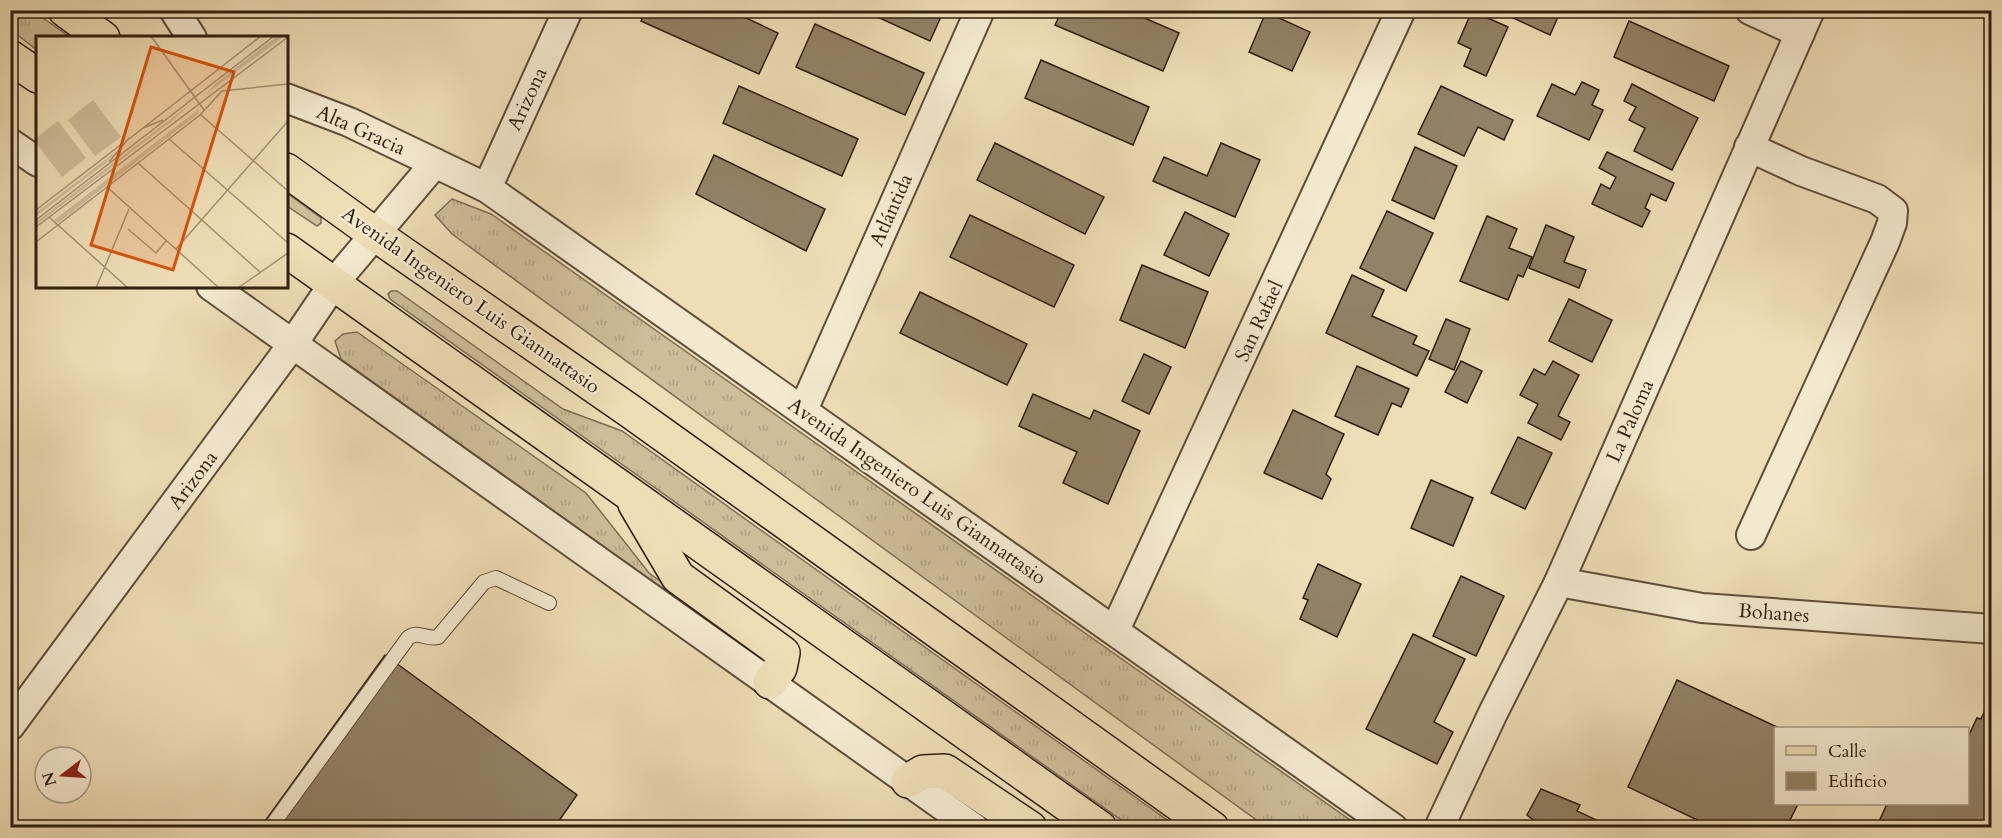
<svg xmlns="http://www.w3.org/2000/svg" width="2002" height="838" font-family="Cardo,serif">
	<defs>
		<pattern id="grass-tufts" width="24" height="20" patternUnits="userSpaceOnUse" patternTransform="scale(1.5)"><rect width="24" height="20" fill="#cebd99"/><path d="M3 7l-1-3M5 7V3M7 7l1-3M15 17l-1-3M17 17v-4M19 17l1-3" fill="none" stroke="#b1a283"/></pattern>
	</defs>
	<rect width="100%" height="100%" fill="#eeddb5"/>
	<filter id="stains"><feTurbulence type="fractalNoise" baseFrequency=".00333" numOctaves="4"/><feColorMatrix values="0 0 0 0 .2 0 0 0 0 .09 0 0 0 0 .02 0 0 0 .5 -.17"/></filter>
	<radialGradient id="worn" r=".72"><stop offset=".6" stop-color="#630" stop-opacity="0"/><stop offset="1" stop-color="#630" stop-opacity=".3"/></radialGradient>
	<g fill="url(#grass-tufts)" stroke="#7e6e54" stroke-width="1.5">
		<polygon points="11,10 33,11 70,37 38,38 37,50 11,30"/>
		<polygon points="287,193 321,218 321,223 317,226 287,206"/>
		<polygon points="452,199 491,214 1360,827 1266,827 452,234 435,215"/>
		<polygon points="391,291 397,291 563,409 622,431 1177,827 1131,827 390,299 388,294"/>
		<polygon points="357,332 586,493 649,573 762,654 763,657 645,576 341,359 335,341 343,334"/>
	</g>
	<g fill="#928266" stroke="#2f1f10" stroke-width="1.5">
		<polygon points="646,10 729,10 778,33 759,74 641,21"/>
		<polygon points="862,10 944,10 930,41"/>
		<polygon points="1062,10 1126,10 1179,33 1163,71 1055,25"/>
		<polygon points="1496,10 1561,10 1550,35"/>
		<polygon points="1472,11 1508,27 1486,76 1464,66 1471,49 1458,43"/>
		<polygon points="1266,12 1310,32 1292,71 1249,52"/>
		<polygon points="1629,21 1729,66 1714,101 1614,57"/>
		<polygon points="815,24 924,73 905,115 796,67"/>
		<polygon points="1041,60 1149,107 1133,145 1025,98"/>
		<polygon points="1582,82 1599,90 1592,105 1603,110 1589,140 1537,116 1552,84 1575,95"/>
		<polygon points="1632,84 1698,118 1672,170 1634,151 1645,128 1629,120 1636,107 1624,101"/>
		<polygon points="739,86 858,139 842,176 723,123"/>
		<polygon points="1441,86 1513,120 1504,140 1478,127 1464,156 1418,134"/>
		<polygon points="995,143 1104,197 1085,234 977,180"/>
		<polygon points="1221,143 1260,160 1235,217 1153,181 1164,157 1207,176"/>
		<polygon points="1415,147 1457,166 1434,219 1392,200"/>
		<polygon points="1607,152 1674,183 1666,201 1651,194 1645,208 1650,211 1642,227 1592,204 1601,184 1610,189 1616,177 1599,168"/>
		<polygon points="714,155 825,209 806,251 696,194"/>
		<polygon points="1387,211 1433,233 1406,291 1360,268"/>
		<polygon points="1185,212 1229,234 1209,276 1164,255"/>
		<polygon points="970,215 1074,265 1054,307 950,257"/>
		<polygon points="1487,216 1517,229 1509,248 1532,257 1523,277 1518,275 1508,300 1460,281"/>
		<polygon points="1546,225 1574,237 1564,262 1586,270 1579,288 1529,268"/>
		<polygon points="1142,265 1208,292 1185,348 1120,320"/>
		<polygon points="1352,275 1384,290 1372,316 1417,336 1413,344 1429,351 1417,376 1326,333"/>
		<polygon points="920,292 1027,344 1007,385 900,333"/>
		<polygon points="1569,299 1612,320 1592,362 1549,341"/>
		<polygon points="1446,319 1470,329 1454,370 1429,359"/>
		<polygon points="1144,354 1171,367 1149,414 1122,401"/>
		<polygon points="1461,361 1482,371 1467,403 1445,392"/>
		<polygon points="1553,361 1579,375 1558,416 1570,422 1561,440 1528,423 1538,404 1520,395 1534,369 1545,375"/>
		<polygon points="1357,366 1409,389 1401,407 1392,403 1378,435 1335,416"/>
		<polygon points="1033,394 1090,419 1094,410 1140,431 1108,504 1063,483 1077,452 1019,426"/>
		<polygon points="1293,410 1344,434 1326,474 1331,479 1322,499 1264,473"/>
		<polygon points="1518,437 1552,453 1525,509 1491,493"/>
		<polygon points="1431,480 1473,498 1453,546 1411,528"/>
		<polygon points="1318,564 1361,584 1337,637 1300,619 1308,600 1303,598"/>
		<polygon points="1461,576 1504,596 1476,656 1433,636"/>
		<polygon points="1413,634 1465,659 1434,722 1453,732 1437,764 1366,729"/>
		<polygon points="385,655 577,795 554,828 260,828"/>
		<polygon points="1677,680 1779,728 1776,728 1776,804 1798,804 1786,828 1714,828 1628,787"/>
		<polygon points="1986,708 1992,711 1992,828 1876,828 1887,804 1968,804 1968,737 1977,718 1981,719"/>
		<polygon points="1541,789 1580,805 1577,811 1613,828 1544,828 1527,815"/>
	</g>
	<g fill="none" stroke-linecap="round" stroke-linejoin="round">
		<g stroke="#5f4e39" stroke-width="16">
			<path id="lane" d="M270 828 408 638C418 630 426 640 438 637L484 582 496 578 549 603"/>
		</g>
		<g stroke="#5f4e39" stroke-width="32">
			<g id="street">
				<polyline points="174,10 192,38"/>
				<polyline points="1750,10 1800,33"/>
				<polyline points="286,98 349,122 487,188 1393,828"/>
				<polyline points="10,143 38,162"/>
				<polyline points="1749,147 1801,171 1877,199 1893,211 1892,223 1885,242 1751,535"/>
				<polyline points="487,188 568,10"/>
				<polyline points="211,286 974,828"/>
				<polyline points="803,410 980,10"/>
				<polyline points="1559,582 1702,608 1992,629"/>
				<polyline points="1115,630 1401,10"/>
				<polyline points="10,726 292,345 334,283 435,163"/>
				<polyline points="1439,828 1493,713 1559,582 1810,10"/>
			</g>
		</g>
		<g stroke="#2f1f10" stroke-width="36">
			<g id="primary">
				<polyline points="65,10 103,38"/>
				<polyline points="10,57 38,76"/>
				<polyline points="286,170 376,235 630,411 1212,828"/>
				<polyline points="286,250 1100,828"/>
				<polyline points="635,504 678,577 783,653 780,668 770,682"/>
				<polyline points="908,781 923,772 945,771 1030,828"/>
			</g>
		</g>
		<use href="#lane" stroke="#f4e9cf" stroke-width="14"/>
		<use href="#street" stroke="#f4e9cf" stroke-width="28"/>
		<use href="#primary" stroke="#eeddb5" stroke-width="33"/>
	</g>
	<g text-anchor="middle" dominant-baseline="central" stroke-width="4.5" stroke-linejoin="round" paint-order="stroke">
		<g font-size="20" fill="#2f1f10" stroke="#f4e9cf">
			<text transform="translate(527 99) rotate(-65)">Arizona</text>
			<text transform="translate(361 130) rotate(24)">Alta Gracia</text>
			<text transform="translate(891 210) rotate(-66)">Atlántida</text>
			<text transform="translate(471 300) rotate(35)">Avenida Ingeniero Luis Giannattasio</text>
			<text transform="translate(1259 321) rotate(-65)">San Rafael</text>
			<text transform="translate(1630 421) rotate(-66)">La Paloma</text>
			<text transform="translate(193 480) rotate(-53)">Arizona</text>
			<text transform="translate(917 491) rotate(35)">Avenida Ingeniero Luis Giannattasio</text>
			<text transform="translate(1774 613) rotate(4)">Bohanes</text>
		</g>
	</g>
	<g transform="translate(36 36)">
		<rect width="252" height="252" fill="#eeddb5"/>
		<path d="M241 0H249L166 61 185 43ZM157 66 136 85 0 189V186ZM163 73 162 78 22 187 18 184ZM85 112 68 128 0 180V177Z" fill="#cebd99"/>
		<path d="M57 64 85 101 59 120 32 84ZM22 85 50 122 26 141 0 107V102Z" fill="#cebd99"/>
		<path fill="none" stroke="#a29173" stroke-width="1.5" d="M115 0 168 74M165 79 252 155M107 92 127 84M93 103 225 0M133 103 252 207M73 126 93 102M102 127 224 236M71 151 183 252M0 174 87 107M13 181 92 252M0 184 238 0M0 191 252 1M92 193 120 217 130 205M0 206 164 79 186 55 252 48M140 213 252 85M60 252 93 173M202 252 252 217"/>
		<path fill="#d6530c" fill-opacity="0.15" stroke="#d6530c" stroke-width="3" d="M115 11 198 36 137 234 55 209Z"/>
		<rect width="252" height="252" fill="none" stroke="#2f1f10" stroke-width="3"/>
	</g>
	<rect width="2002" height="838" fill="none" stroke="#eeddb5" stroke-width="36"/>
	<rect x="12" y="12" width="1978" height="814" fill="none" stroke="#2f1f10" stroke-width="3"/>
	<rect x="18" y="18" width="1966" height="802" fill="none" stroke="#2f1f10" stroke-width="1.5"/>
	<rect x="1774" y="727" width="195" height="78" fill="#f4e9cf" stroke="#a59883" stroke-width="1.5"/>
	<rect x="1786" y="746" width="30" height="9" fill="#eeddb5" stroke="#a59883" stroke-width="1.5"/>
	<text x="1828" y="757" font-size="18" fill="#2f1f10">Calle</text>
	<rect x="1786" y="772" width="30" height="18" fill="#928266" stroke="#a59883" stroke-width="1.5"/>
	<text x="1828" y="787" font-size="18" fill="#2f1f10">Edificio</text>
	<g transform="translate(63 775) rotate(253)"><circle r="28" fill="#f4e9cf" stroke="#a59883" stroke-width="1.5"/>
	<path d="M0-4.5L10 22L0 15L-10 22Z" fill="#8f2418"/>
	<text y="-9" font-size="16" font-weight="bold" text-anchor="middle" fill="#2f1f10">N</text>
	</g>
	<rect width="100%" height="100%" filter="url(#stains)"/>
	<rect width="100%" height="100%" fill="url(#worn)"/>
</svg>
